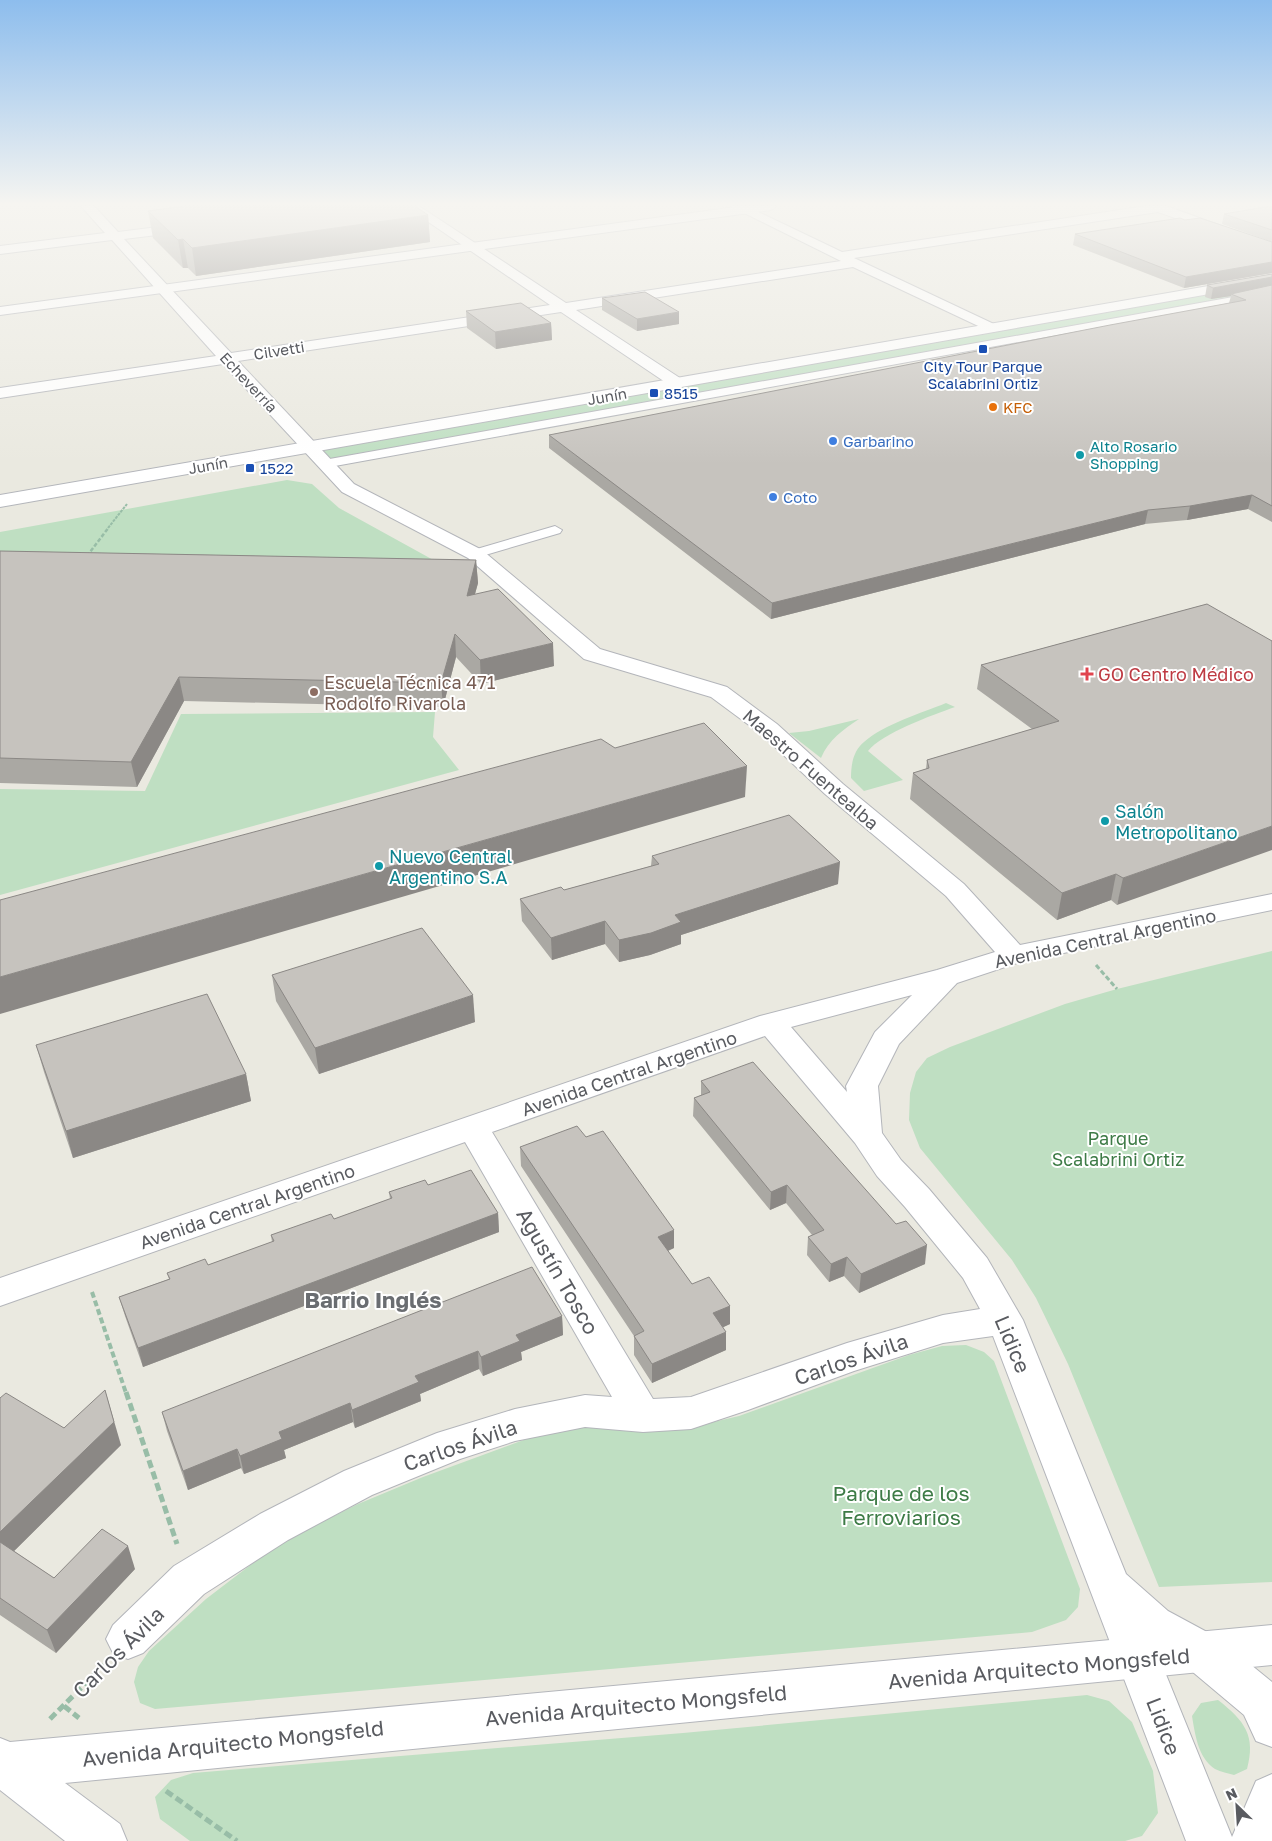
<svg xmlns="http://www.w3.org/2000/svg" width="1272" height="1841" font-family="'Golos Text',sans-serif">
	<rect width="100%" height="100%" fill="#eae9e0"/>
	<g fill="#bfdfc2">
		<polygon points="1272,279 1272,293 324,464 309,448"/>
		<polygon points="287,480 312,484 339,508 466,578 0,571 0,532"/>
		<path d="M946 703 955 707C933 715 882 733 868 751L903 780 864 791 851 778C851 765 853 751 864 742 884 724 922 713 946 703Z"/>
		<polygon points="435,712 433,737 459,770 0,895 0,789 145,791 181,714"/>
		<path d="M859 719C843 730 829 739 821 758L789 733 809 731Z"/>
		<polygon points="1272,951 1272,1582 1159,1587 1068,1364 1036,1298 1012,1260 920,1148 909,1120 910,1093 916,1072 927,1058 950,1047 1065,1004 1117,989"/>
		<polygon points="966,1345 984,1352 994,1361 1080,1589 1078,1607 1066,1620 1032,1632 155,1709 140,1703 134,1682 138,1667 149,1651 206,1599 279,1543 358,1504 423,1477 548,1431 580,1425 692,1427 739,1416 909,1355 942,1346"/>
		<polygon points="1087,1695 1109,1701 1132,1722 1153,1771 1158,1813 1142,1836 1125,1841 190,1841 160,1819 155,1797 171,1780 193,1773 683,1733"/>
		<path d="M1218 1700C1245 1721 1256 1736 1247 1769L1234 1775C1228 1773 1221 1772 1215 1769 1198 1758 1195 1734 1192 1716L1201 1703Z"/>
	</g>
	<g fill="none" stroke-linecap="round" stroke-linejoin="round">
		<g stroke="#b3b5ba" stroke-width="2">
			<g id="service">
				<polygon points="1272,290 1272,296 324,468 318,464 324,460"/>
				<polygon points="555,526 562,530 560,533 475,558 470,557 468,554 470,551"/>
			</g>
		</g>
		<g stroke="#b3b5ba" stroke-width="2">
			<path id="minor" d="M81 206H94L118 232 190 223 194 224 196 227 190 231 124 239 231 353 550 305 405 206H419L566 303 841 261 730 206H746L842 252 1146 206H1166L1272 244V252L1158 212 854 258 996 325 998 328 996 331 991 332 853 267 576 310 683 380 685 383 683 386H671L561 312 238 361 354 484 482 550 600 649 727 687 777 724 843 784 964 884 1020 945 1272 894V910L1020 962 957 983 899 1044 878 1086 882 1133 901 1160 929 1189 987 1258 1023 1320 1126 1574 1168 1611 1218 1638 1272 1682V1747L1256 1741 1244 1715 1188 1668 1156 1650 1232 1837 1256 1781 1272 1774V1841H1186L993 1336 943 1343 854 1371 748 1410 691 1429 643 1432 585 1427 515 1441 460 1459 372 1495 288 1540 204 1594 143 1653 128 1659 113 1653 106 1639 113 1625 174 1566 260 1514 344 1471 437 1433 515 1409 585 1395 612 1397 465 1142 0 1306V1278L760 1016 937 970 995 952 946 896 825 794 761 734 711 697 584 659 468 558 342 492 223 364 0 398V388L216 356 112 240 0 254V246L105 233ZM912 995 875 1032 846 1086 847 1092 791 1027ZM765 1036 855 1143 877 1176 905 1207 963 1278 980 1309 943 1315 847 1343 691 1397 653 1399 492 1132Z"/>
		</g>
		<g stroke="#b4b6bb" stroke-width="2">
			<g id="secondary">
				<polygon points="743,206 777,206 771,210 0,315 0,307"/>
				<polygon points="1272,275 1272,283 0,507 0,495"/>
				<polygon points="1272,1625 1272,1665 65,1783 120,1824 127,1841 65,1841 0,1790 0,1738 10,1742"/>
			</g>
		</g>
		<polyline stroke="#98bda7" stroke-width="2" stroke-dasharray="3 1" stroke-linecap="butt" points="108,528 127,504"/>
		<polyline stroke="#98bda7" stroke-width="2.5" stroke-dasharray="4 2" stroke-linecap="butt" points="87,556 109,527"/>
		<polyline stroke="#98bda7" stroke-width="3" stroke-dasharray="5 2.5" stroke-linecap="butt" points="1096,965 1117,989"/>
		<polyline stroke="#98bda7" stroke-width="4" stroke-dasharray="6 3" stroke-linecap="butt" points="92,1292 126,1393"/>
		<g stroke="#98bda7" stroke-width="5" stroke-dasharray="8 4" stroke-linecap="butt">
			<polyline points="126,1392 177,1544"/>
			<polyline points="64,1706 79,1718"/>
			<polyline points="50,1719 104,1665"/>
			<polyline points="166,1791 237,1841"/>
		</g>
		<use href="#service" fill="#fff" fill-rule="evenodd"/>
		<use href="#minor" fill="#fff" fill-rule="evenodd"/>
		<use href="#secondary" fill="#fff" fill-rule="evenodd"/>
	</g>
	<g fill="#aaa8a3">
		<polygon points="1272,206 1272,242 1222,224 1224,214"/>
		<polygon points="148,211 428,215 430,242 196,276 188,268 183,268 153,238"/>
		<polygon points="1185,220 1272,242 1272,273 1184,288 1073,245 1075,234"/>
		<polygon points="1272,274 1272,522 1248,509 1187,520 1145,524 771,619 549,448 549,435 1229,303 1231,296 1211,299 1205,297 1207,285"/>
		<polygon points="602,298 679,324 637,331 602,310"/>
		<polygon points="466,311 551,323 552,340 496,349 467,328"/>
		<polygon points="0,551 476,560 478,583 475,594 554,666 481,684 456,657 443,707 184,701 137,787 0,783"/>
		<polygon points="1207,604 1117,905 1111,900 1057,920 910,799 913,773 926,769 927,760 1032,729 977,689 981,665"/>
		<polygon points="652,856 838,884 681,935 681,944 650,955 619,962 605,944 552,960 522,921 520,899 564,890 651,866"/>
		<polygon points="272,975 475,1022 319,1074 276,1001"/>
		<polygon points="36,1045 246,1074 251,1101 73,1158 44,1072"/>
		<polygon points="701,1081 925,1264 859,1293 844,1276 829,1282 807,1255 808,1237 812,1235 786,1203 770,1210 693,1116 694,1098 701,1095"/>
		<polygon points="586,1137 674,1248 668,1251 692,1284 730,1306 730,1324 723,1327 726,1350 652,1383 634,1355 634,1336 521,1166 520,1147"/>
		<polygon points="428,1185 498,1213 499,1232 143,1367 125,1316 119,1297 169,1279 167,1273 208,1265 272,1242 271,1235 334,1219 390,1199 389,1192"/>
		<polygon points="562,1316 563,1335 521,1352 522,1360 483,1376 479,1369 420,1394 421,1401 355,1428 353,1422 284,1450 286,1458 244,1474 241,1468 188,1490 167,1431 162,1412"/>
		<polygon points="0,1398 64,1428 121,1445 14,1551 54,1578 135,1569 56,1653 0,1615"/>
	</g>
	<g fill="#8b8885">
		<polygon points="428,215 430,242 196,276 192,248"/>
		<polygon points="183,239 188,268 183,268 178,240"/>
		<polygon points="1272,262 1272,273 1184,288 1186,277"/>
		<polygon points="1272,277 1272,287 1231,294 1231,296 1211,299 1213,288"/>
		<polygon points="679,312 679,324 637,331 637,319"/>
		<polygon points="551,323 552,340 496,349 495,332"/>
		<polygon points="1252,495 1248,509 1187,520 1190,506"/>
		<polygon points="1148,510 1145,524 771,619 772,603"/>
		<polygon points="476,560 478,583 468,619 467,596"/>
		<polygon points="455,634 456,657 443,707 441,683"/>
		<polygon points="553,643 554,666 481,684 480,660"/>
		<polygon points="179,677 184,701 137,787 131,762"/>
		<polygon points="747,766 745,797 0,1014 0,977"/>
		<polygon points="1272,826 1272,850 1117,905 1123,878"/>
		<polygon points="840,862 838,884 681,935 681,944 650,955 619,962 619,940 675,915"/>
		<polygon points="1116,874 1111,900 1057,920 1062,893"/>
		<polygon points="605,921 605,944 552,960 551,938"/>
		<polygon points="473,995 475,1022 319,1074 315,1048"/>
		<polygon points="246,1074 251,1101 73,1158 66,1131"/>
		<polygon points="787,1185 786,1203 770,1210 771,1192"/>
		<polygon points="498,1213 499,1232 143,1367 138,1348"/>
		<polygon points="674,1230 674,1248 658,1255 658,1237"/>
		<polygon points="927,1245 925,1264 859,1293 861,1274"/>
		<polygon points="847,1257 844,1276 829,1282 831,1264"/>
		<polygon points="730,1306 730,1324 713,1332 713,1313"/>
		<polygon points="562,1316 563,1335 521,1352 522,1360 483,1376 481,1357 516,1335"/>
		<polygon points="726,1332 726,1350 652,1383 652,1364"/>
		<polygon points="478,1351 479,1369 420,1394 421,1401 355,1428 352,1410 415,1376"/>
		<polygon points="105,1390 121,1445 4,1561 0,1552 0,1532"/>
		<polygon points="350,1403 353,1422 284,1450 286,1458 244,1474 240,1456 279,1432"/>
		<polygon points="237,1449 241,1468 188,1490 183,1471"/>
		<polygon points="128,1546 135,1569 56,1653 47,1630"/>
	</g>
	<g fill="#c6c3be" stroke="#8b8885">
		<polygon points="185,206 415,206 428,215 192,248 183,239 178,240 148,211"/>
		<polygon points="1272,206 1272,230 1224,214 1271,206"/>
		<polygon points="1180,218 1185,220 1200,218 1272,242 1272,262 1186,277 1075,234"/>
		<polygon points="1272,274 1272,277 1213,288 1207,285"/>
		<polygon points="1272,285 1272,506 1252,495 1190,506 1148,510 772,603 549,435 1110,325 1246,300 1231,294"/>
		<polygon points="645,292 679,312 637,319 602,298"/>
		<polygon points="521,303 551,323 495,332 466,311"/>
		<polygon points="0,551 476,560 467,596 498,589 553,643 480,660 455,634 441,683 179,677 131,762 0,758"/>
		<polygon points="1207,604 1272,641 1272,826 1123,878 1116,874 1062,893 913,773 929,768 927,760 1059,721 981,665"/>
		<polygon points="704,723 747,766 0,977 0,900 601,739 615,748"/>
		<polygon points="789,815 840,862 675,915 681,922 651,933 619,940 605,921 551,938 520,899 561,887 564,890 659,864 652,856"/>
		<polygon points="422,928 473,995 315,1048 272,975"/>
		<polygon points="207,994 246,1074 66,1131 36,1045"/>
		<polygon points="753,1062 896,1224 906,1221 927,1245 861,1274 847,1257 831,1264 808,1237 824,1230 787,1185 771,1192 694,1098 710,1092 701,1081"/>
		<polygon points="577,1126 586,1137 603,1131 674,1230 658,1237 692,1284 709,1277 730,1306 713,1313 726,1332 652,1364 634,1336 644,1331 520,1147"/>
		<polygon points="471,1170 498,1213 138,1348 119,1297 170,1279 167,1273 205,1259 208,1265 274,1241 271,1235 331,1214 334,1219 392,1198 389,1192 425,1180 428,1185"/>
		<polygon points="532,1267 562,1316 516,1335 520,1341 481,1357 478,1351 415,1376 419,1382 352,1410 350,1403 279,1432 282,1439 240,1456 237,1449 183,1471 162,1412"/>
		<polygon points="105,1390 114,1422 0,1532 0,1398 6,1393 64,1428"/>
		<polygon points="102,1529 128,1546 47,1630 0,1598 0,1542 54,1578"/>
	</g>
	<linearGradient id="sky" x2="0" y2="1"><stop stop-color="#8dbded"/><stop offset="0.44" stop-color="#f6f5f1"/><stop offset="1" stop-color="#f6f5f1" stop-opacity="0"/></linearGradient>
	<rect width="1272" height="464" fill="url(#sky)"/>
	<g fill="#1a4fb4" stroke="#fff" stroke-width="2">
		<rect x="978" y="344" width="10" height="10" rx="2.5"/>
		<rect x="649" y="388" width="10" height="10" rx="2.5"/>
		<rect x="245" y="463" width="10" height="10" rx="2.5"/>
	</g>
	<circle fill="#e8710a" stroke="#fff" stroke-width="2" cx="993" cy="407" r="5"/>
	<g fill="#3f7fe0" stroke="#fff" stroke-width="2">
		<circle cx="833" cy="441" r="5"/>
		<circle cx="773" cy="497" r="5"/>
	</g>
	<g fill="#0f9aa8" stroke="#fff" stroke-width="2">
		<circle cx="1080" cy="455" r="5"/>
		<circle cx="1105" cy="821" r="5"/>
		<circle cx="379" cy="866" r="5"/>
	</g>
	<path fill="#e0444e" stroke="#fff" stroke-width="2" d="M1084.5 666.5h5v5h5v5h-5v5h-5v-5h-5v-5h5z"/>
	<circle fill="#8d6e63" stroke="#fff" stroke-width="2" cx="314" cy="692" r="5"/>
	<g text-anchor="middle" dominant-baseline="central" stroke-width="4" stroke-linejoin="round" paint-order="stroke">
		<g font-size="15" fill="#595b60" stroke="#fff">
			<text transform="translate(279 350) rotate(-9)">Cilvetti</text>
			<text transform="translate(249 382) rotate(47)">Echeverría</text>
			<text transform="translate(607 396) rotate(-10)">Junín</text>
			<text transform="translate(208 465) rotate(-10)">Junín</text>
		</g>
		<g font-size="15" fill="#164399" stroke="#fff" text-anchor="start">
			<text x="983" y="366" text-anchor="middle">City Tour Parque<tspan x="983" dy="17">Scalabrini Ortiz</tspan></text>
			<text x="664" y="393">8515</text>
			<text x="260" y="468">1522</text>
		</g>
		<g font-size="15" fill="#c56008" stroke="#fff" text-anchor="start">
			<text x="1003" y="407">KFC</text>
		</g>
		<g font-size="15" fill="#366cbe" stroke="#fff" text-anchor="start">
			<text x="843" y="441">Garbarino</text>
			<text x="783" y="497">Coto</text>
		</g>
		<g font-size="15" fill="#0d838f" stroke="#fff" text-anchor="start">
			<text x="1090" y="446">Alto Rosario<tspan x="1090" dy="17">Shopping</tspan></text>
		</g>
		<g font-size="18" fill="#be3a42" stroke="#fff" text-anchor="start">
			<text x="1098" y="674">GO Centro Médico</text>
		</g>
		<g font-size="18" fill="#785e54" stroke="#fff" text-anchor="start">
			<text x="324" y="682">Escuela Técnica 471<tspan x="324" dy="21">Rodolfo Rivarola</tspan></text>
		</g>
		<g font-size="18" fill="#595b60" stroke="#fff">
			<text transform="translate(811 769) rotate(41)">Maestro Fuentealba</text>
			<text transform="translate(1105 938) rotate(-12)">Avenida Central Argentino</text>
			<text transform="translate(629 1073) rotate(-19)">Avenida Central Argentino</text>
			<text transform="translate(247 1206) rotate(-19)">Avenida Central Argentino</text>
		</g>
		<g font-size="18" fill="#0d838f" stroke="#fff" text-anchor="start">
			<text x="1115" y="811">Salón<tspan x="1115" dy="21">Metropolitano</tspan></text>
			<text x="389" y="856">Nuevo Central<tspan x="389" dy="21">Argentino S.A</tspan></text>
		</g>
		<g font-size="18" fill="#3d7b46" stroke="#fff">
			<text x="1118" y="1138">Parque<tspan x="1118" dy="21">Scalabrini Ortiz</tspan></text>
		</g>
		<g font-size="21" fill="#595b60" stroke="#fff">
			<text transform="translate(558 1271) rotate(60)">Agustín Tosco</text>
			<text transform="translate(1013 1344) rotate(67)">Lidice</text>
			<text transform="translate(851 1359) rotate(-19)">Carlos Ávila</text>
			<text transform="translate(460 1445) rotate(-19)">Carlos Ávila</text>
			<text transform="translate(118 1652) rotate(-45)">Carlos Ávila</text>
			<text transform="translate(1039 1668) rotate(-5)">Avenida Arquitecto Mongsfeld</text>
			<text transform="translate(636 1705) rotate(-5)">Avenida Arquitecto Mongsfeld</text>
			<text transform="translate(1164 1726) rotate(69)">Lidice</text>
			<text transform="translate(233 1743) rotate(-6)">Avenida Arquitecto Mongsfeld</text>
		</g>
		<g font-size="21" fill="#3d7b46" stroke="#fff">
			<text x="901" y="1493">Parque de los<tspan x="901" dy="24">Ferroviarios</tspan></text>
		</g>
		<g font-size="22" font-weight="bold" fill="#6a6d71" stroke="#fff">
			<text x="373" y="1299">Barrio Inglés</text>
		</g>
	</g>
	<g transform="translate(1237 1806) rotate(335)" stroke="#ffffff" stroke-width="4" paint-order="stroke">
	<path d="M0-4L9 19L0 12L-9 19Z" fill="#595b60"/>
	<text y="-8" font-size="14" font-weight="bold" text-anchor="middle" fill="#595b60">N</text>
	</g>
</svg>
